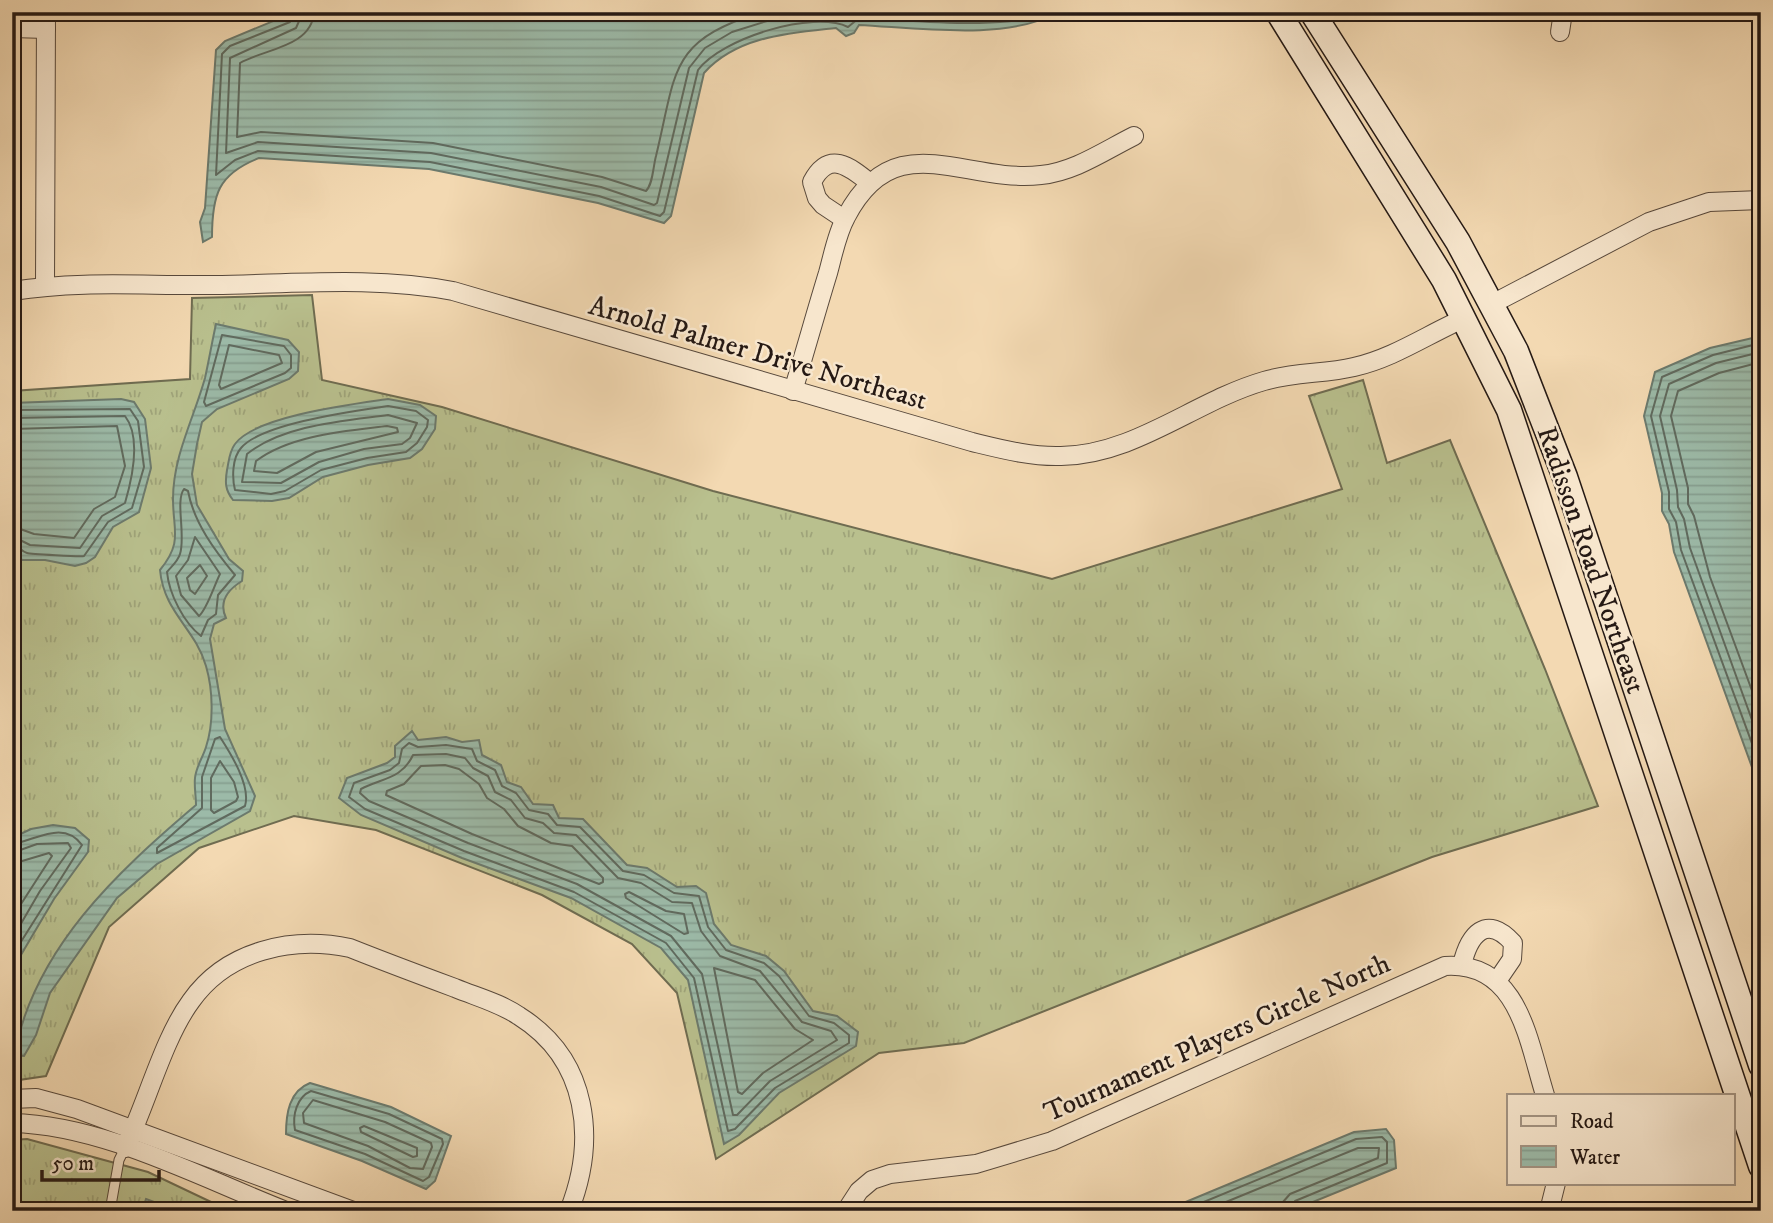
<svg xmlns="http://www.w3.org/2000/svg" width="1773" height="1223" font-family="'IM FELL DW Pica',serif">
	<defs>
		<pattern id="grass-tufts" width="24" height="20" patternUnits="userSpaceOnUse" patternTransform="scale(1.75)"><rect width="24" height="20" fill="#b9c08e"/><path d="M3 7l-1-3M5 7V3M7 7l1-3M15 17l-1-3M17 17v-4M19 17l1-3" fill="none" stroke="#9fa47a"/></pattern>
		<pattern id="water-rules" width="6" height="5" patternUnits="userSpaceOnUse" patternTransform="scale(1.75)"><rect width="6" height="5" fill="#9cbaa8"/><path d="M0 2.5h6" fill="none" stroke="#869f90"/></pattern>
	</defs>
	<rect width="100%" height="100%" fill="#f3d9b2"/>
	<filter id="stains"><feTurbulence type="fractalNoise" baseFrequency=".00286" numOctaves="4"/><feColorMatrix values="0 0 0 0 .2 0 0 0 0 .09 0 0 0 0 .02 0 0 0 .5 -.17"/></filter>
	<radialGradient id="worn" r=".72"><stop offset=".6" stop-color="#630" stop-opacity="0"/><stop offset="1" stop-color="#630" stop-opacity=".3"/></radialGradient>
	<g fill="url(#grass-tufts)" stroke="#6f6c51" stroke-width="2">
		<polygon points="312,295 322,380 442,407 713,491 1052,579 1342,489 1309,396 1363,380 1387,463 1450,440 1545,669 1598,806 1432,857 964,1043 879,1053 716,1159 677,993 632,944 542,895 376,830 294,816 199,848 109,927 46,1076 12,1081 12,391 190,379 192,298"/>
		<polygon points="27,1139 148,1172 230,1211 12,1211 12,1140"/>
	</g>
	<g fill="url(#water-rules)" stroke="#6c7a6d" stroke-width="2">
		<path d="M295 12H1059C1007 41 919 28 859 25L854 33 846 36 836 28C790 33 737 36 704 73L671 216 664 223 598 203 429 169 259 158C218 174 212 195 212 237L203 242 200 222 205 208 216 50 225 41Z"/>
		<path d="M216 324 288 340 299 352 298 371 289 379 217 409 202 422 197 444 192 474 197 505 229 559 243 571 242 581C229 589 218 601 226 618L214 624 210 639 225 729 255 796 250 811 157 864 117 898 50 993 36 1035 24 1056 14 1055C35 948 116 873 196 805 196 796 194 786 195 778 196 767 203 757 206 747 214 723 213 690 206 666 195 628 164 613 160 570 183 542 173 531 173 499 173 456 194 418 205 378 209 360 212 342 216 324Z"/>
		<polygon points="1761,336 1761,792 1674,552 1669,524 1662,511 1662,493 1644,416 1655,372 1710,348"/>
		<polygon points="121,399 134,402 145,419 151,468 139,512 113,527 95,557 86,563 75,566 45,560 22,560 12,549 12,403"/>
		<path d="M388 399 420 405 436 416 435 429 422 449 410 458 368 465 323 477 289 498 272 501 233 500C225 490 225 482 227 470 229 461 229 452 235 444 255 416 354 404 388 399Z"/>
		<polygon points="412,731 418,740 446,737 462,742 479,740 482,755 501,765 507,782 521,787 533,804 553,805 559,818 583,819 627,865 647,868 677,887 696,886 706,893 714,924 731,945 766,956 784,971 813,1011 837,1016 858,1032 856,1046 779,1093 739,1135 724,1144 688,980 661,948 571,898 462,858 361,815 339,798 347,778 387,763 395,757 395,746"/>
		<polygon points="53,825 75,828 89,840 88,852 54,899 12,970 12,838 31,829"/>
		<path d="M310 1083 391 1107 451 1136 435 1181 426 1189 362 1161 286 1134C286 1114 289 1091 310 1083Z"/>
		<polygon points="1386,1129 1394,1140 1396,1168 1291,1211 1164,1211 1354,1132"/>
		<polygon points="146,1199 178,1211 142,1211"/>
	</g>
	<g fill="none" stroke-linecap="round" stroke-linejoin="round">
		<g stroke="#606a5e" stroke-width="2">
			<path d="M294 12 290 22 230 46 222 54 216 175 235 160 258 151 430 162 599 196 660 216 664 212 698 70C722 38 813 10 848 27L859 18C903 19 1009 32 1045 12"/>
			<polyline points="303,12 296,28 230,58 226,153 258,142 431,153 601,187 654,205 657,203 689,68 705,48 732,32 767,21 851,12"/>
			<path d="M314 12C312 47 264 49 240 63L237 137 261 132 433 143 602 177 646 191C653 184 653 167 656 156 677 70 668 42 761 12"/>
			<polygon points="222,335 284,346 291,355 291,368 285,373 206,406 204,402"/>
			<polyline points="1761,343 1713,355 1662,377 1651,416 1669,492 1669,509 1676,522 1681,550 1761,768"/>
			<polygon points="229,345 279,355 282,363 221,389 219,385"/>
			<polyline points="1761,352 1716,363 1669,384 1660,416 1677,490 1678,507 1684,519 1690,548 1761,745"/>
			<polyline points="1761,362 1719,373 1678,391 1671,416 1688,488 1688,504 1694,516 1710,577 1761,715"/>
			<path d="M388 406 416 411 428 420 427 427 417 443 406 452 367 458 321 470 285 491 271 494 235 490C232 478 232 458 241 448 262 423 355 411 388 406Z"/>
			<path d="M12 410 130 409 138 421 144 467 132 508 108 522 84 556C81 557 30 554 27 553 20 551 20 546 12 545"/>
			<path d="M388 415 417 423 410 438 402 444 364 449 319 462 281 483 242 482 247 454C283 425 344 421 388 415Z"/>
			<path d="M12 418 125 416C142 438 132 479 125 503L102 516 80 548 30 545 12 536"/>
			<path d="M387 426 397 428 398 432 316 452 277 473 254 471 256 461C290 435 346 431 387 426Z"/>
			<polyline points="12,429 117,426 125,466 115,497 94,509 74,538 34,534 12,526"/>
			<path d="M184 489 188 491C194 523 215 551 235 575L218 595 216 614 208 620 201 636C184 623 169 594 167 572 172 566 178 561 180 554 186 535 175 501 184 489Z"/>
			<path d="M195 537 220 574C214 586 207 609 199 616L181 595 176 576 188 560Z"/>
			<polygon points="200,565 207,576 195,594 190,590 187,578"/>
			<path d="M220 737C231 754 251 786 245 806L157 853V848L202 808V777L215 739Z"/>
			<polygon points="409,743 418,747 446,745 472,749 477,761 495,770 502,786 516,793 529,810 548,814 557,825 580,827 623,871 644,875 674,893 699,896 708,927 726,950 764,963 779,976 809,1016 834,1023 849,1035 849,1043 775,1088 735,1129 728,1131 694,978 666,943 574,892 464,851 365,809 349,797 354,783 390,770 399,763 402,749"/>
			<path d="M446 754 465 758 473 768 488 776 495 792 511 800 525 818 543 823 554 833 576 835 618 878 641 883 672 902 692 903 701 931 720 956 760 971 802 1022 831 1031 837 1040 770 1081 737 1115H733L702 974 671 936 577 884 468 843 369 801 360 793 361 789C382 778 402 779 413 755Z"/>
			<polygon points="220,761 234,782 238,797 236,801 214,813 211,810 211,778"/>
			<polygon points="445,765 459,769 479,784 487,798 504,809 518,826 551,843 572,846 603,878 603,882 599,884 472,834 386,795 387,791 404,784 421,766"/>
			<path d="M12 844C35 841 63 819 82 845L12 956"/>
			<polyline points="12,853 37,844 68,843 71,848 40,891 12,939"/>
			<polyline points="12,864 49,853 52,856 12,918"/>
			<polygon points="629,892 666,911 684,914 688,933 684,934 626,898 625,894"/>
			<polygon points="714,968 755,980 795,1029 813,1040 763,1073 742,1094 738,1092"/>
			<path d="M311 1091 389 1114 442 1139 443 1144 429 1177 423 1181 365 1154 295 1130C292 1115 297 1097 311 1091Z"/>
			<polygon points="313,1100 385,1122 431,1143 432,1147 423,1169 410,1168 368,1146 304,1123 303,1113"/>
			<polygon points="364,1126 417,1148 417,1156 413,1157 361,1132 360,1128"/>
			<polyline points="1182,1211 1356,1139 1382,1137 1387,1142 1387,1163 1295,1201 1291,1211"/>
			<polyline points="1204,1211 1358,1148 1379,1148 1378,1158 1290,1194 1283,1202 1282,1211"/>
		</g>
		<g stroke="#58493c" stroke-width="11">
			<polyline id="lane" points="110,1211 119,1160 125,1148"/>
		</g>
		<g stroke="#58493c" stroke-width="20">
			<g id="street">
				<polyline points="12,28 46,29"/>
				<polyline points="1560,32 1563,12"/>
				<path d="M844 219 823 205 817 198 812 182C829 150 849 166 870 183"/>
				<polyline points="45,286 46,12"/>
				<path d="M12 291C83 280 144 286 214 285 293 284 375 276 453 291L972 442C1001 449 1031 457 1061 456 1135 455 1195 401 1264 381 1293 372 1325 374 1354 367 1394 358 1428 334 1465 318"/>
				<polyline points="1492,304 1649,222 1709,202 1761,200"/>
				<path d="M793 391C805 352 816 312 828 273 833 255 837 233 846 217 895 123 963 184 1041 175 1074 172 1104 151 1134 136"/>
				<path d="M1462 965C1469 935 1486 913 1513 943L1512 959 1497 981"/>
				<polyline points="12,1099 36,1098 77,1109 353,1211"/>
				<path d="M12 1123C104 1125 201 1178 286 1211"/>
				<path d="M125 1148C147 1103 163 1039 191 1001 227 950 292 936 350 948 385 962 420 975 455 988 477 997 500 1003 519 1016 589 1060 597 1140 569 1211"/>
				<path d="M846 1211 859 1191 872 1180 890 1174 976 1164 1052 1141 1445 966C1519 961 1528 1041 1545 1095"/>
				<polyline points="1549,1211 1556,1183"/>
			</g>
		</g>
		<g stroke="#251914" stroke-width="27">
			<g id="secondary">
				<polyline points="1278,12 1444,280 1509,410 1761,1166"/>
				<polyline points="1312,12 1458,242 1516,351 1565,477 1761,1065"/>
			</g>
		</g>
		<use href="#lane" stroke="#f7e6cd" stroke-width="9"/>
		<use href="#street" stroke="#f7e6cd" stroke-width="18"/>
		<use href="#secondary" stroke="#f7e6cd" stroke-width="24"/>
	</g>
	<g text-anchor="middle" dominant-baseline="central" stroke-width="5" stroke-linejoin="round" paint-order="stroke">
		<g font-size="28" fill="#251914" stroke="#f7e6cd">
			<text transform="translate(758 353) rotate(16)">Arnold Palmer Drive Northeast</text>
			<text transform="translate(1591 560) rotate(71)">Radisson Road Northeast</text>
			<text transform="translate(1217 1038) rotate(-24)">Tournament Players Circle North</text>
		</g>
	</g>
	<rect width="1773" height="1223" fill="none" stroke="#f3d9b2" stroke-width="42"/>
	<rect x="14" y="14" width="1745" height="1195" fill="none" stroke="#251914" stroke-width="3.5"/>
	<rect x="21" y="21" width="1731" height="1181" fill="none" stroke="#251914" stroke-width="2"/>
	<rect x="1507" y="1094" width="228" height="91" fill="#f7e6cd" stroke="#a39483" stroke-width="2"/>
	<rect x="1521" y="1116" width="35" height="10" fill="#f7e6cd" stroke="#a39483" stroke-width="2"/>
	<text x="1570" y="1128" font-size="21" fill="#251914">Road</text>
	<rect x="1521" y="1146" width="35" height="21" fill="url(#water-rules)" stroke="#a39483" stroke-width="2"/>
	<text x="1570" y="1164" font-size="21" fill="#251914">Water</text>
	<path d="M42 1170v10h117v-10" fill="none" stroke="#251914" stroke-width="3.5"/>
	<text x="52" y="1170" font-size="21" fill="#251914" stroke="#f7e6cd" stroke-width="5" paint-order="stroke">50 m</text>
	<rect width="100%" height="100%" filter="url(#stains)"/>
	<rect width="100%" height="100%" fill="url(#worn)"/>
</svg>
